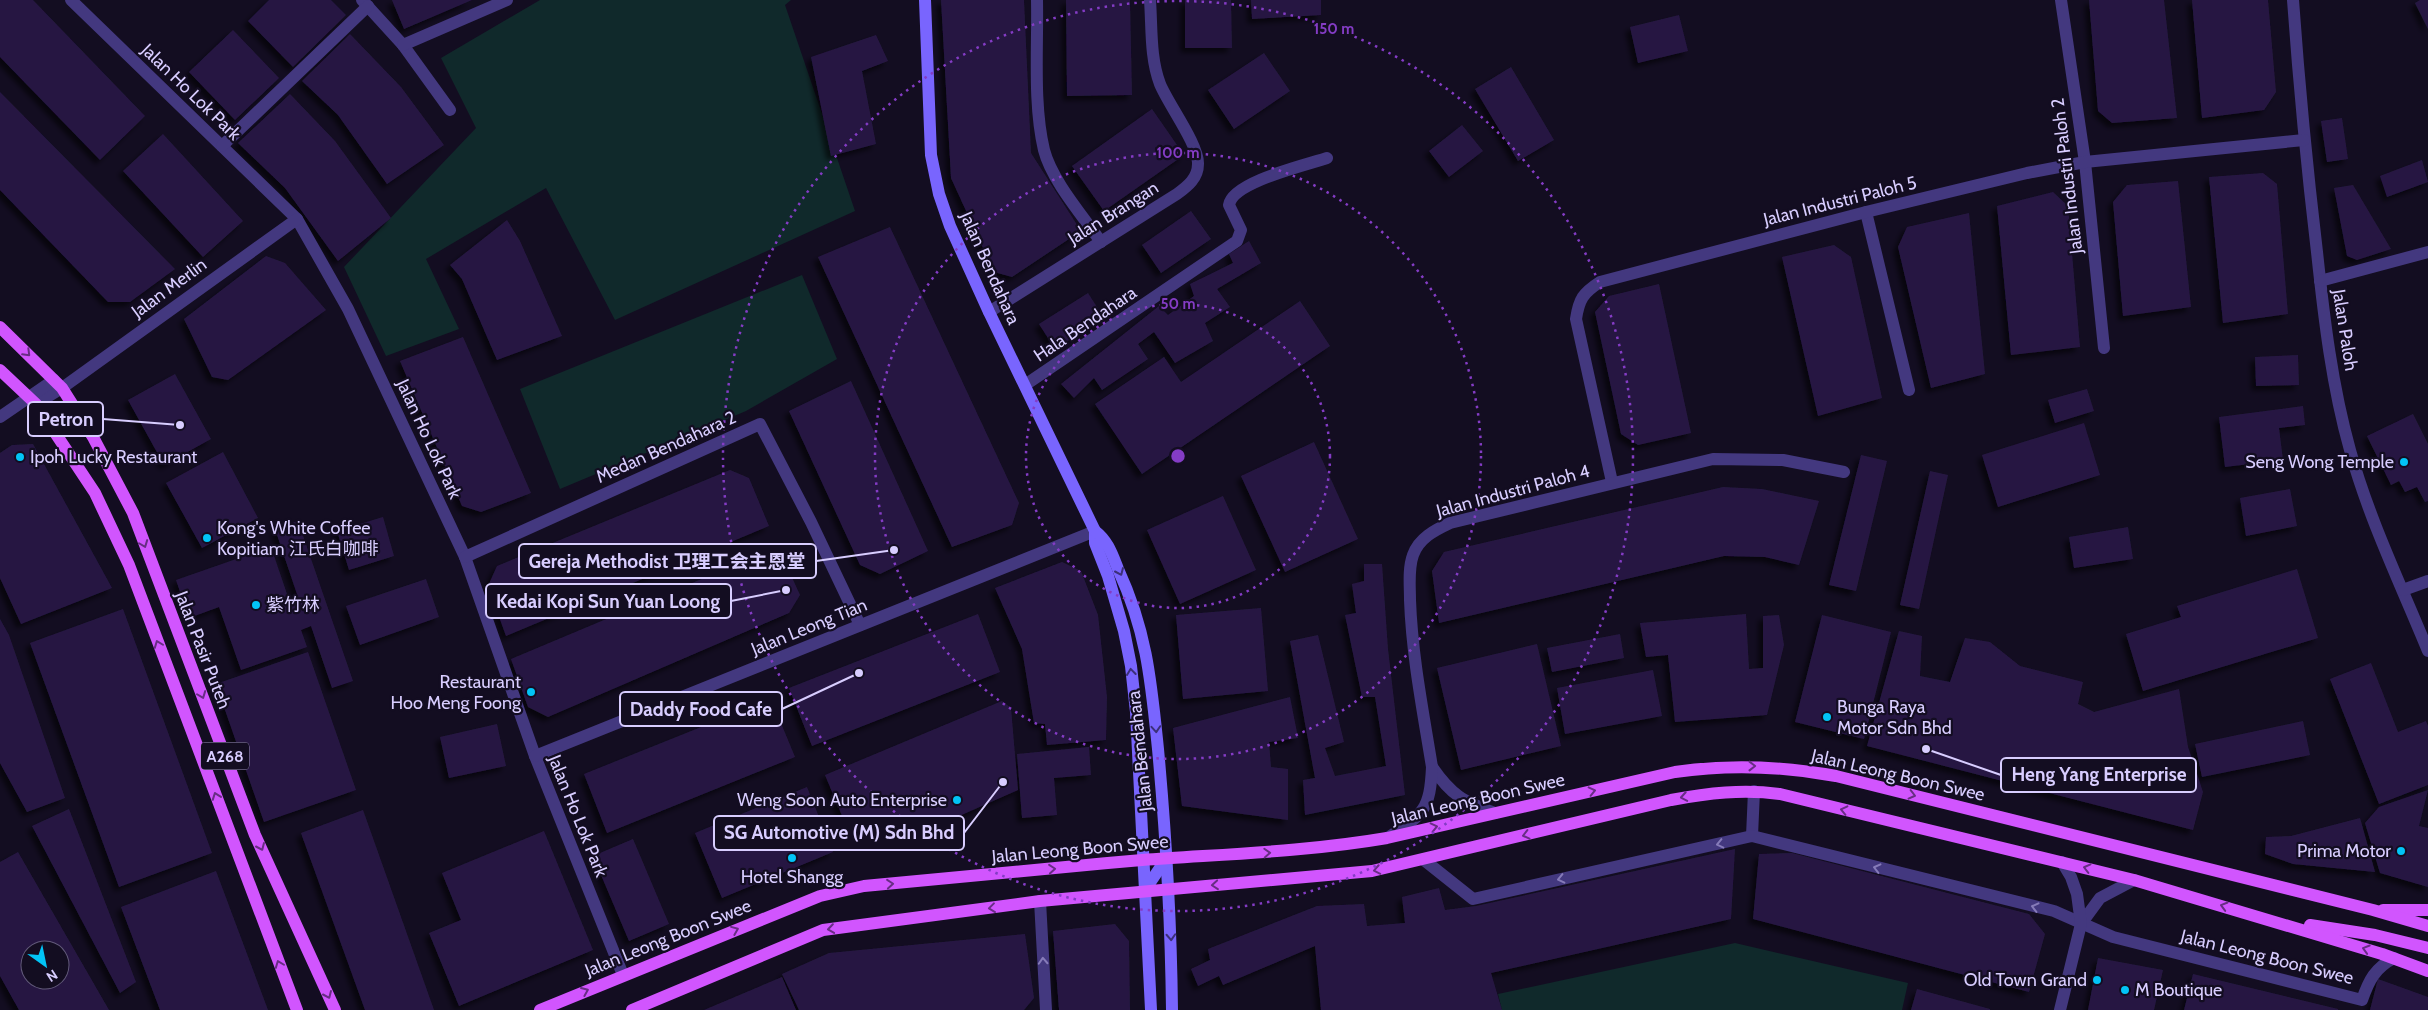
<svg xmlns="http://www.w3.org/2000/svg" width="2428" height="1010" font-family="Cabin,'Noto Sans SC',sans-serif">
	<defs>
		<filter id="shadow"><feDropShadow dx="-4.5" dy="4.5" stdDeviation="2.5" flood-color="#0009"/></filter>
	</defs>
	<rect width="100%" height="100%" fill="#130d21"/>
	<g fill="#10292b">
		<polygon points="540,0 791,0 785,5 855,211 615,320 546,188 426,259 459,329 386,356 344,267 476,128 441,58"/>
		<polygon points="802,275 837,359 746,411 560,489 520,389"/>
		<polygon points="1735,943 1908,983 1902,1010 1502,1010 1498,994"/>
	</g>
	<g fill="#261942" fill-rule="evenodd" filter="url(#shadow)">
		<polygon points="0,0 33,0 145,116 100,160 0,57"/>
		<polygon points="269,0 331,0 346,15 293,67 248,21"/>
		<polygon points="392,0 472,0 404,29"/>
		<polygon points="941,0 1024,0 1031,153 1081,231 1012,277 994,272 951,178"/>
		<polygon points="1066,0 1130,0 1132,95 1067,96"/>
		<polygon points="1185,0 1231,0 1232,48 1185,48"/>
		<polygon points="1251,0 1321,0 1321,15 1252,19"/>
		<polygon points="2089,0 2164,0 2177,118 2112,123 2098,111"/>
		<polygon points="2192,0 2268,0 2276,92 2264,110 2202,118"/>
		<polygon points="2420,0 2428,0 2428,29 2415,3"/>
		<polygon points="1679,15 1688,51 1638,63 1630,27"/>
		<polygon points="233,30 279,78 235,120 189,72"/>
		<polygon points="350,34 401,87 444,145 387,184 338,115 302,81"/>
		<polygon points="876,35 888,61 862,71 876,144 831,156 811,57"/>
		<polygon points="1264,53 1290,91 1234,129 1208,90"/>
		<polygon points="1511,67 1554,140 1518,161 1475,89"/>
		<polygon points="0,92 175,269 130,302 108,302 0,190"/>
		<polygon points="290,94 335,141 391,218 338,261 285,188 238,143"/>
		<polygon points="1152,109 1184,155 1104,211 1072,166"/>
		<polygon points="2342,118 2348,159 2327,162 2321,121"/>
		<polygon points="1462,125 1483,151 1449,177 1429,151"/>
		<polygon points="163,134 243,221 203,257 123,171"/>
		<polygon points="2422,160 2428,182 2387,197 2380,176"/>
		<polygon points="2263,173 2277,184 2288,314 2223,323 2209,177"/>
		<polygon points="2178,181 2191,307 2123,316 2113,202 2127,185"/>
		<polygon points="2353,185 2391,249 2357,260 2347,256 2334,188"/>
		<polygon points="2053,192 2068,206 2080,347 2011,355 1997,206"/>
		<polygon points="1191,211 1211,239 1161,273 1142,245"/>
		<polygon points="1969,213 1985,374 1931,388 1898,247 1907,227"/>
		<polygon points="507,220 520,241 562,336 497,360 462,279 450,265"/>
		<polygon points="890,227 1019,503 1012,525 952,547 818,257"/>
		<polygon points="1249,241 1261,263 1217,289 1230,307 1205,323 1213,341 1175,363 1154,332 1138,344 1148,359 1102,390 1094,378 1074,398 1061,384 1159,306 1168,315 1194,296 1190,284 1233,263 1229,254"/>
		<polygon points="1834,245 1851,257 1882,398 1818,416 1782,257"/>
		<polygon points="266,256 285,263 326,310 228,380 212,377 184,319"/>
		<polygon points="1659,284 1691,433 1638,445 1621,434 1595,312 1609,296"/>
		<polygon points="1088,293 1104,318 1055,349 1039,324"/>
		<polygon points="1300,301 1330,346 1142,474 1095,404 1164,357 1181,382"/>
		<polygon points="463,337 531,493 481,512 462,506 400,361"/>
		<polygon points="2298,355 2299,385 2256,386 2255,357"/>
		<polygon points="175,374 211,439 164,465 128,400"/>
		<polygon points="851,381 928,551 880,574 860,565 789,411"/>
		<polygon points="2087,389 2094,411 2055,423 2048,400"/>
		<polygon points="2303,406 2305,425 2279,428 2283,460 2225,467 2219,417"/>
		<polygon points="2413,414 2428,444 2428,501 2425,502 2417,487 2405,492 2399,481 2391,485 2367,436"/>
		<polygon points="2084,423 2100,475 1998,507 1982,455"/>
		<polygon points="1314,442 1358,539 1285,572 1241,476"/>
		<polygon points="33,444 112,588 21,624 0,578 0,453 12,445"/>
		<polygon points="223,452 258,518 202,548 166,483"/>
		<polygon points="1861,455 1887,461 1856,591 1829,585"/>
		<polygon points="730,470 749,478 769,526 506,636 488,586 497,566"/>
		<polygon points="1930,471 1948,475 1919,609 1900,605"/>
		<polygon points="1723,487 1762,489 1819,501 1799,565 1765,557 1724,556 1439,623 1432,571 1444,552"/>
		<polygon points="2290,489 2297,526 2246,536 2240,498"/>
		<polygon points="1223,496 1256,570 1180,604 1147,530"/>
		<polygon points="383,517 394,556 349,570 337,531"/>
		<polygon points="298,521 353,681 332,688 311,626 301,630 307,647 241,670 219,607 189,618 176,580 271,547 290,603 299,600 275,529"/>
		<polygon points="2128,527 2133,559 2074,568 2069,537"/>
		<polygon points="778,547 800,595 789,613 548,717 528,707 511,659"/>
		<polygon points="1062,562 1081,571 1098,615 1107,697 1106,740 1047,745 1045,724 1034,723 1022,649 995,588"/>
		<polygon points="1364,564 1382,564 1388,649 1405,795 1305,815 1303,780 1315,778 1290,641 1318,635 1344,742 1325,748 1335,776 1386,766 1375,697 1362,697 1345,615 1356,613 1352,584 1364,581"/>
		<polygon points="2297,569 2318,638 2143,691 2126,634 2181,617 2177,606"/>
		<polygon points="426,579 439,617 360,645 346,606"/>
		<polygon points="1261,608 1268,691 1183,699 1176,615"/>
		<polygon points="123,609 212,853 119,887 30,643"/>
		<polygon points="978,614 1000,672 812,746 789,688"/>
		<polygon points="1746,614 1749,669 1763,668 1763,616 1779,615 1784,645 1767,715 1675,722 1668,655 1646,657 1640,623"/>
		<polygon points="1822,615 1891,632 1864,739 1795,722"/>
		<polygon points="0,619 9,635 65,798 27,812 0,763"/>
		<polygon points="1899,631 1922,636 1920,676 1950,682 1965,638 1990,642 2020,666 2083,682 2078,704 2094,712 2179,689 2188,747 2203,792 2193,830 1867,746"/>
		<polygon points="1620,634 1624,658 1552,672 1547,648"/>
		<polygon points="1537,644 1561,746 1461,770 1437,668"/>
		<polygon points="308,652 356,790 264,822 216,684"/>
		<polygon points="2371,663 2398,732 2426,721 2428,726 2428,785 2379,804 2330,679"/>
		<polygon points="1653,670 1662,716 1565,734 1557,688"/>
		<polygon points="1290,697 1298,738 1269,742 1271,767 1288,769 1288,820 1182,806 1173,728"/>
		<polygon points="771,699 795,757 607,833 584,774"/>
		<polygon points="1002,701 1011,708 1018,790 914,836 907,819 853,842 825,775"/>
		<polygon points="2303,721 2310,755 2202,777 2195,744"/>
		<polygon points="497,724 506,766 449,778 440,737"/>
		<polygon points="1089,747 1091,775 1054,778 1057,815 1022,818 1017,754"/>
		<polygon points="807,787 833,852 722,898 695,833"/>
		<polygon points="2428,790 2419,826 2428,828 2428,887 2380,873 2365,823 2379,807"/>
		<polygon points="69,809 136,982 120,993 32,826"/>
		<polygon points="363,810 434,1010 365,1010 301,833"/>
		<polygon points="2360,818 2375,872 2293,864 2265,854 2266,837 2291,836"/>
		<polygon points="544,831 593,950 459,1006 429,933 461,920 442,873"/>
		<polygon points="633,839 669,924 629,941 593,856"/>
		<polygon points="1735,849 1731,919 1491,973 1502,1010 1321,1010 1315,946 1223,985 1219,976 1198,986 1191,969 1210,960 1208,949 1317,906 1364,904 1367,926 1405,923 1402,897 1439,888 1445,910 1476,906"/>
		<path d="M18 852 109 1010H19L0 976V862ZM30 950H60V980H30Z"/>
		<polygon points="1792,853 2029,914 2045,934 2029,992 1753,919 1759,854"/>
		<polygon points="216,871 268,1010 160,1010 121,907"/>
		<polygon points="1115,924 1129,941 1130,1010 1059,1010 1053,931"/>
		<polygon points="1025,934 1034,998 1024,1010 799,1010 782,974 829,953"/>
		<polygon points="2098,958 2163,970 2154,1010 2088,1010"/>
		<polygon points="2193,974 2338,1009 2338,1010 2184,1010"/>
		<polygon points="782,977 796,1010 704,1010"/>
		<polygon points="2378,979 2428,997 2428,1010 2370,1010"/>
		<polygon points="1917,989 1990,1009 1990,1010 1911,1010"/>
	</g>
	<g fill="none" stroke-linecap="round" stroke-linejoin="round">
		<g stroke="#43387f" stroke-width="12">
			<polyline points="71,0 297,219 348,309 465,557 535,756 623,975"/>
			<polyline points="362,0 403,45 450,110"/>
			<path d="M1037 0C1038 47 1033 104 1044 150 1052 181 1083 216 1101 242"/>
			<polyline points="2061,0 2085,162 2104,348"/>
			<path d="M2293 0C2299 84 2307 168 2317 252 2324 318 2332 386 2350 450 2369 519 2401 585 2428 651"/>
			<polyline points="403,45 507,0"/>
			<polyline points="222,146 368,6"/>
			<polyline points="1866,212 1909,390"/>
			<polyline points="2320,281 2428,252"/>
			<path d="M989 312 1177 194C1188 186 1198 178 1198 164 1199 145 1168 104 1160 84 1150 58 1152 28 1150 0"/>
			<path d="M1025 385 1237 241 1241 230 1229 205C1232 182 1306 165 1327 158"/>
			<polyline points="36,404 62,388 297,219"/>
			<polyline points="0,417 54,380"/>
			<path d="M1612 482 1576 319C1579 299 1583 293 1600 282L1866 212 2027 173 2085 162 2304 140"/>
			<polyline points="465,557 760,424 811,522 860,625"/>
			<polyline points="2403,590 2428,581"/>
			<polyline points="535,756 1095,531"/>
			<path d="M1432 767C1452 796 1463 801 1495 813"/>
			<polyline points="1752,836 1754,791"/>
			<path d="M1389 837C1424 814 1430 809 1432 767 1423 711 1412 656 1410 600 1410 585 1408 569 1413 555 1419 538 1435 530 1450 523L1713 459 1783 460 1844 472"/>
			<path d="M1424 860 1473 899 1752 836 2054 911 2113 937 2362 1000C2369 980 2375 968 2394 958"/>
			<polyline points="1040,901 1046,1010"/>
			<polyline points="2081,924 2100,898 2134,880"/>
			<polyline points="2060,1010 2081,924 2077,894 2071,877 2062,862"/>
		</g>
		<g stroke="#7965fe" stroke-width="12">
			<polyline points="925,0 931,155 939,194 950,226 989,312 1095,531 1095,543 1108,576 1124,631 1131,666 1136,712 1151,1010"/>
			<path d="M1095 531C1108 541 1112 554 1118 569 1147 632 1151 681 1158 749 1166 836 1171 923 1172 1010"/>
			<polyline points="1145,890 1166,859"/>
		</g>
		<g stroke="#d155fe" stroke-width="12">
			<polyline points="0,327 62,388 93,437 133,513 255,835 335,1010"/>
			<polyline points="0,370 36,404 95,493 129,565 297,1010"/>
			<polyline points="2383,910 2428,910"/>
			<polyline points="2310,925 2375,935 2428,948"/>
			<path d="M540 1010 820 896 864 886C956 878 1049 868 1142 860 1224 854 1305 852 1387 838L1675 772C1730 764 1781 766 1836 776L2373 910 2428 926"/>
			<path d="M632 1010 823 930 1040 901 1372 871 1671 800C1708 793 1743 789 1780 794L2134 880 2382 954 2428 971"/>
		</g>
	</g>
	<defs><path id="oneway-chevron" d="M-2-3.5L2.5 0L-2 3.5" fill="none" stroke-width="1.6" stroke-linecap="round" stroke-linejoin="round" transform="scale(1.25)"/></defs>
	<g stroke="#682d84">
		<use href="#oneway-chevron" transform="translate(27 353) rotate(45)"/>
		<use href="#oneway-chevron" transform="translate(144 544) rotate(69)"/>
		<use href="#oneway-chevron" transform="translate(158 644) rotate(-111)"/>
		<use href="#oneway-chevron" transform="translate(202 695) rotate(69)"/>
		<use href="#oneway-chevron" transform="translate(1752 766)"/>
		<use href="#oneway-chevron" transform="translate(1592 791) rotate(-13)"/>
		<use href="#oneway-chevron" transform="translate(1912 795) rotate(14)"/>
		<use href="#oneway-chevron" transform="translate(216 796) rotate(-110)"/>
		<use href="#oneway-chevron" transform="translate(1684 797) rotate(170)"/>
		<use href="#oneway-chevron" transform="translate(1844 810) rotate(-167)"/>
		<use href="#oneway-chevron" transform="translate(1434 827) rotate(-13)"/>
		<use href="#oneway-chevron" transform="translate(1526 835) rotate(166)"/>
		<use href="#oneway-chevron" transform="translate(261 847) rotate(66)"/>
		<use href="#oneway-chevron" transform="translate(1267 853) rotate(-3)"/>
		<use href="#oneway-chevron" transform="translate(2087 868) rotate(-166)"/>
		<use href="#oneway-chevron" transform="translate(1052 869) rotate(-5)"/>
		<use href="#oneway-chevron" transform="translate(1377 870) rotate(169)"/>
		<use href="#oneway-chevron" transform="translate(890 884) rotate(-5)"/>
		<use href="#oneway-chevron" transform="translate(1215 885) rotate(175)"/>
		<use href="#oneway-chevron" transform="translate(2224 906) rotate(-164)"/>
		<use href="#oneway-chevron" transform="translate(992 908) rotate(173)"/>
		<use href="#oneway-chevron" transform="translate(831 929) rotate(172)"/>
		<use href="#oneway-chevron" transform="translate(735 930) rotate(-22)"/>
		<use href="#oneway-chevron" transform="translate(2366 949) rotate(-163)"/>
		<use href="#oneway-chevron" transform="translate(279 964) rotate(-111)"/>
		<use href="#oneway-chevron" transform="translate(585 991) rotate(-23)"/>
		<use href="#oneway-chevron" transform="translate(328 995) rotate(66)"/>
	</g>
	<g stroke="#3c3079">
		<use href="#oneway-chevron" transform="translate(1120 572) rotate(66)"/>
		<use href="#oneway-chevron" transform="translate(1131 672) rotate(-97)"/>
		<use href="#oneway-chevron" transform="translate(1156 729) rotate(86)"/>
		<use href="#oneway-chevron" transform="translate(1171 937) rotate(87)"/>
	</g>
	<g stroke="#867bb9">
		<use href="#oneway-chevron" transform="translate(1720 844) rotate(167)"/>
		<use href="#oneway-chevron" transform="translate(1877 868) rotate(-166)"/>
		<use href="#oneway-chevron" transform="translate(1561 879) rotate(167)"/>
		<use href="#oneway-chevron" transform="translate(2035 907) rotate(-166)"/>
		<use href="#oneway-chevron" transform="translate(1043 961) rotate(-93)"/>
	</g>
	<g fill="none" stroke="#843cc5" stroke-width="2.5" stroke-dasharray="2.5 5">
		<circle cx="1178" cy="456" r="152"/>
		<circle cx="1178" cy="456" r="303"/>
		<circle cx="1178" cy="456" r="455"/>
	</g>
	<g fill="#02c4f6" stroke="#130d21" stroke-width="2">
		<circle cx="20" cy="457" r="5"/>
		<circle cx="2404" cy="462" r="5"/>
		<circle cx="207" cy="538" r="5"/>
		<circle cx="256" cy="605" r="5"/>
		<circle cx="531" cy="692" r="5"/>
		<circle cx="1827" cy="717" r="5"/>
		<circle cx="957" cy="800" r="5"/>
		<circle cx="2401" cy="851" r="5"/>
		<circle cx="792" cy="858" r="5"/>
		<circle cx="2097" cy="980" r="5"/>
		<circle cx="2125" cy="990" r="5"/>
	</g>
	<g text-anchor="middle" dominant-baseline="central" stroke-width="4.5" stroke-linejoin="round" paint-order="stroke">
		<rect fill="#130d21" stroke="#9d93bc" stroke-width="1" x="201" y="742.5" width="48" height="27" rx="4"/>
		<g font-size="16" font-weight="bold" fill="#d8cdff">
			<text x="225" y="756">A268</text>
		</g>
		<g font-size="18" fill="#d8cdff" stroke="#130d21">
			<text transform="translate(191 92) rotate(44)">Jalan Ho Lok Park</text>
			<text transform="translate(2067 176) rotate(-97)">Jalan Industri Paloh 2</text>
			<text transform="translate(1840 201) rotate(-14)">Jalan Industri Paloh 5</text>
			<text transform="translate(1113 213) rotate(-32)">Jalan Brangan</text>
			<text transform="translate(990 268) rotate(66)">Jalan Bendahara</text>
			<text transform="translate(169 288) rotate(-36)">Jalan Merlin</text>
			<text transform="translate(1085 324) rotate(-34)">Hala Bendahara</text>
			<text transform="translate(2345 330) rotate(81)">Jalan Paloh</text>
			<text transform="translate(429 439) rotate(65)">Jalan Ho Lok Park</text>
			<text transform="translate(666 447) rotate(-24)">Medan Bendahara 2</text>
			<text transform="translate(1513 491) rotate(-15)">Jalan Industri Paloh 4</text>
			<text transform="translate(809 627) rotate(-22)">Jalan Leong Tian</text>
			<text transform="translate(203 650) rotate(69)">Jalan Pasir Puteh</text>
			<text transform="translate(1140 751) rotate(-96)">Jalan Bendahara</text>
			<text transform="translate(1898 775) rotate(13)">Jalan Leong Boon Swee</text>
			<text transform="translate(1478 799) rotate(-13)">Jalan Leong Boon Swee</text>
			<text transform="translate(578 816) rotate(68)">Jalan Ho Lok Park</text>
			<text transform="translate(1080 849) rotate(-5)">Jalan Leong Boon Swee</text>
			<text transform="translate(668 938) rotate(-22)">Jalan Leong Boon Swee</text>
			<text transform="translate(2267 957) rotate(14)">Jalan Leong Boon Swee</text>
		</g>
		<g font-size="18" fill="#d8cdff" stroke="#130d21" text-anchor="start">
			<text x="30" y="457">Ipoh Lucky Restaurant</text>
			<text x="2394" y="462" text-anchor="end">Seng Wong Temple</text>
			<text x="217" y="528">Kong's White Coffee<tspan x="217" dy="21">Kopitiam 江氏白咖啡</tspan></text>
			<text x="266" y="605">紫竹林</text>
			<text x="521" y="682" text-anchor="end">Restaurant<tspan x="521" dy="21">Hoo Meng Foong</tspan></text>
			<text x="1837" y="707">Bunga Raya<tspan x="1837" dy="21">Motor Sdn Bhd</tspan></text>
			<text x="947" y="800" text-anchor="end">Weng Soon Auto Enterprise</text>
			<text x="2391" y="851" text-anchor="end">Prima Motor</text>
			<text x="792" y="877" text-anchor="middle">Hotel Shangg</text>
			<text x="2087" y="980" text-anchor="end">Old Town Grand</text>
			<text x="2135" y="990">M Boutique</text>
		</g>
	</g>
	<circle cx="1178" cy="456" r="8" fill="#843cc5" stroke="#130d21" stroke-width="2.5"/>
	<g font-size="15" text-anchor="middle" font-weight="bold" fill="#843cc5" stroke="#130d21" stroke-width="4.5" stroke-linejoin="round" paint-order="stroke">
		<text x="1334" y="34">150 m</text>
		<text x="1178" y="158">100 m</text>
		<text x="1178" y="309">50 m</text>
	</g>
	<path fill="none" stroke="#d8cdff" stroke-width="2" d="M180 425L103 419M894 550L816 561M786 590L731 601M859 673L782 709M1926 749L2001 775M1003 782L964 833"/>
	<g fill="#d8cdff" stroke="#130d21" stroke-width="2">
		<circle cx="180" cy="425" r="5"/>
		<circle cx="894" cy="550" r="5"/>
		<circle cx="786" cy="590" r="5"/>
		<circle cx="859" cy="673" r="5"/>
		<circle cx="1926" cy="749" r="5"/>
		<circle cx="1003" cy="782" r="5"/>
	</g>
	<g fill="#130d21" stroke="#d8cdff" stroke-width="2">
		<rect x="28" y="402" width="75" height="34" rx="5"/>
		<rect x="519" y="544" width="297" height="34" rx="5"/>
		<rect x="486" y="584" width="245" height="34" rx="5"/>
		<rect x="620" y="692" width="162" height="34" rx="5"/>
		<rect x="2001" y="758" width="195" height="34" rx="5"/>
		<rect x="714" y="816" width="250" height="34" rx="5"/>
	</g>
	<g font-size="19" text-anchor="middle" font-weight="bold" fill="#d8cdff">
		<text x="66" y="426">Petron</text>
		<text x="667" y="568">Gereja Methodist 卫理工会主恩堂</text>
		<text x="608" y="608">Kedai Kopi Sun Yuan Loong</text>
		<text x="701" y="716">Daddy Food Cafe</text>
		<text x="2099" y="781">Heng Yang Enterprise</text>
		<text x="839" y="839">SG Automotive (M) Sdn Bhd</text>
	</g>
	<g transform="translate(45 965) rotate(147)"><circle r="24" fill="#130d21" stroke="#625a7a"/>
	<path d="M0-4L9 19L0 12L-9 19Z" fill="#02c4f6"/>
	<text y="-8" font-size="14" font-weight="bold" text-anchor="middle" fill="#d8cdff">N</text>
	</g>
</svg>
